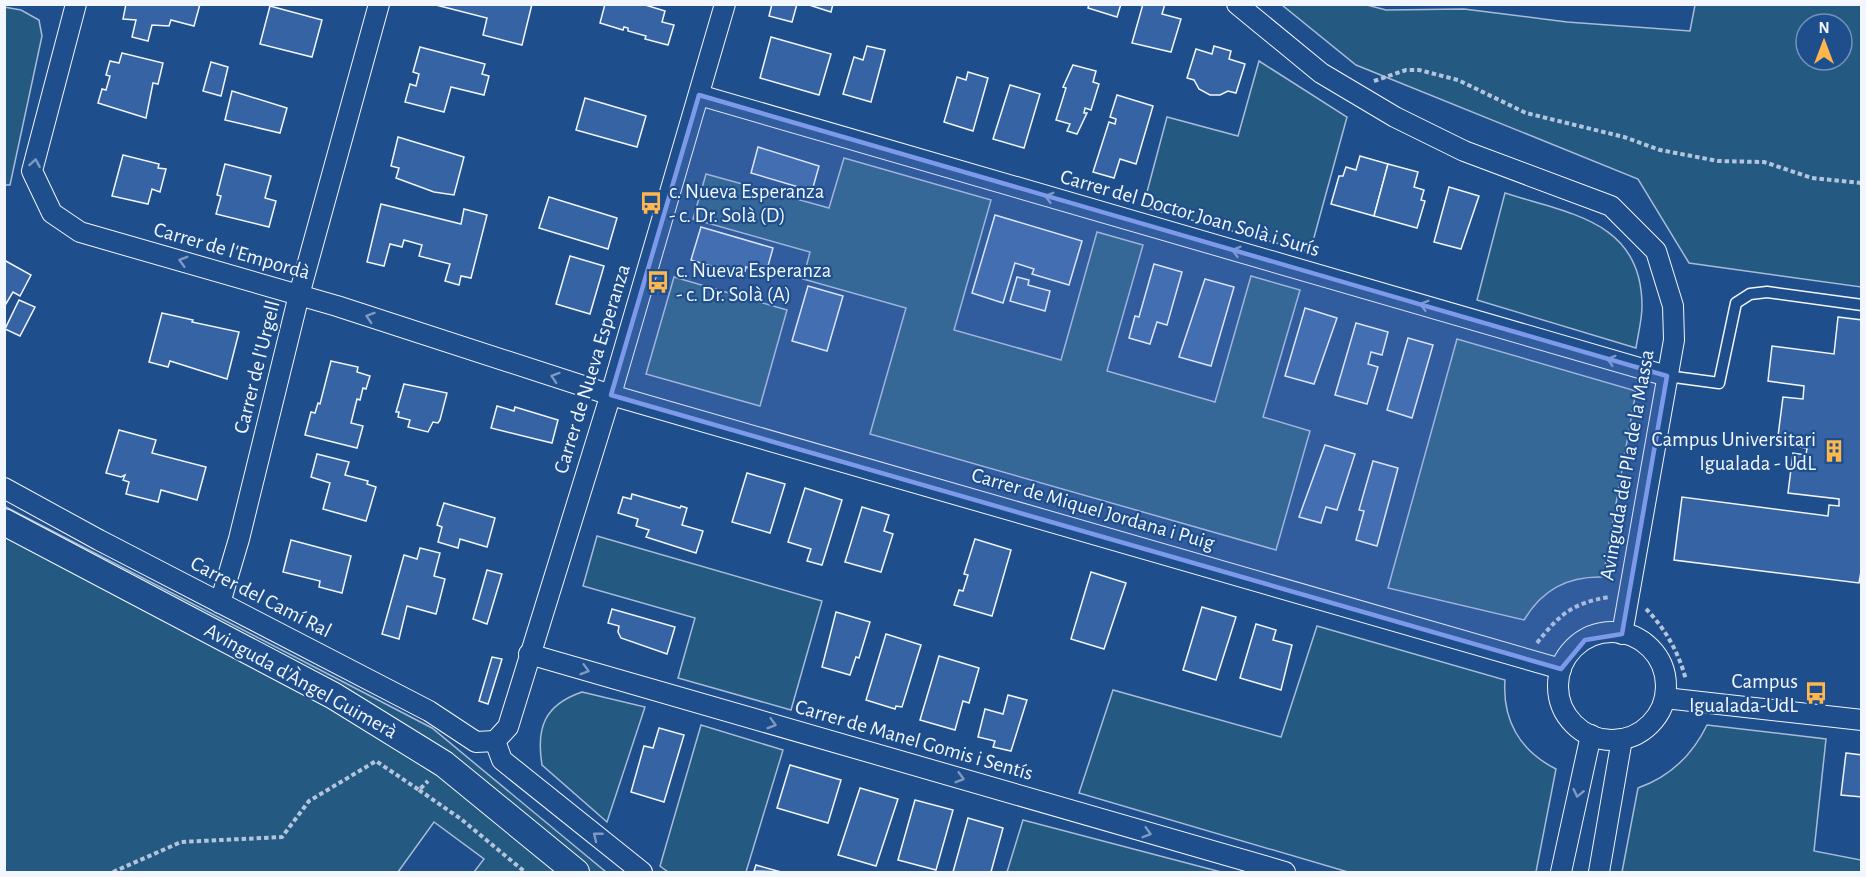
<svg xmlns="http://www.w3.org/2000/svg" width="1866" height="877" font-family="'Alegreya Sans',sans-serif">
	<rect width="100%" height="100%" fill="#1f4e8c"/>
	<g fill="#245a82" stroke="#a8bbd7" stroke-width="1.5" fill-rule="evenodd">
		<path d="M1282 5H1367L1386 10 1464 9 1567 22 1690 31 1695 5H1861V287L1689 263 1638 179 1356 65ZM1806 24H1842V60H1806Z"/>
		<polygon points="4,7 21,10 39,20 42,36 10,185 5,185"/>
		<polygon points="1259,61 1347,117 1310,252 1143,207 1167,117 1238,136"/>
		<polygon points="844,158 991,200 954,330 1061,360 1097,232 1143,245 1107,371 1215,402 1251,276 1300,290 1263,417 1310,431 1276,550 870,434 906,308 803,279 810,252 693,219 706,174 829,208"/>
		<path d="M1505 193C1570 214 1642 221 1642 306 1642 320 1638 334 1636 348L1477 300Z"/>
		<polygon points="674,277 787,310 760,406 646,374"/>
		<path d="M1457 339 1636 391 1603 577C1567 576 1542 590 1524 620L1388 588Z"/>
		<polygon points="4,506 432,728 606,872 474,872 484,859 434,822 398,872 5,872"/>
		<polygon points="597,536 822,601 791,710 678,678 695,618 583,586"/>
		<path d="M1317 626 1505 680C1502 720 1520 751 1556 769L1536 872H1348L1079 793 1113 690 1281 737Z"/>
		<path d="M582 692 645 707 607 822 542 765C536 728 544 705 582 692Z"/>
		<polygon points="701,725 783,750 746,872 668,872 660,866"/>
		<path d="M1707 725 1826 739 1814 851 1861 860V872H1622L1638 788C1669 777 1692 756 1707 725Z"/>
		<polygon points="1023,820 1221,872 1007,872"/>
	</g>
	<g fill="#3563a3" stroke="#f2f6ff" stroke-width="1.5">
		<polygon points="200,4 194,26 171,20 169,26 152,25 148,41 132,37 136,20 123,19 126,4"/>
		<polygon points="532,4 522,45 483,35 487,18 436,5"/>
		<polygon points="605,4 642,4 665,11 662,22 674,25 668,45 645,39 646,36 628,31 628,28 624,27 623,30 600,23"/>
		<polygon points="772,4 797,4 792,22 769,16"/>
		<polygon points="806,4 833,4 831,12"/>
		<polygon points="1089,4 1121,4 1117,17 1088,8"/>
		<polygon points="1143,4 1165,4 1162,14 1181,19 1171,52 1132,43"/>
		<polygon points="270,6 322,20 312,57 260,44"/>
		<polygon points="771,37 831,54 819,95 760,78"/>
		<polygon points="867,46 885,50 871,102 843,94 854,57 863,60"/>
		<polygon points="1214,46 1231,51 1229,59 1245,64 1236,93 1228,91 1220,95 1210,95 1199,89 1194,80 1187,78 1196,49 1212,54"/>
		<polygon points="420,47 485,64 482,74 489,76 484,95 451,87 444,112 405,102 410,84 416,86 419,74 413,72"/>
		<polygon points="122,53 163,63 158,84 153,83 146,118 98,103 102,89 106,90 110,76 106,75 110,61 119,63"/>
		<polygon points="211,62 228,67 221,96 203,91"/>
		<polygon points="1073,65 1096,71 1093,82 1099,84 1091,110 1085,108 1084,113 1087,113 1077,134 1067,131 1070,124 1056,120 1066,88 1063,87"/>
		<polygon points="968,72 988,78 973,131 944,122 957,77 966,80"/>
		<polygon points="1010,85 1040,94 1024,148 993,139"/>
		<polygon points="232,91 287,108 280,133 225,120"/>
		<polygon points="1117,95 1153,106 1136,164 1120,159 1114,178 1093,172 1109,122 1115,124 1116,119 1110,117"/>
		<polygon points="585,98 646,116 637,147 576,130"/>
		<polygon points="398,137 464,157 454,195 434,192 396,178 399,168 391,166"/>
		<polygon points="758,147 819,166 812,191 751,173"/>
		<polygon points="123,155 159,164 158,168 166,169 160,192 152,189 148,204 112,196"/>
		<polygon points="1360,156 1388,164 1374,216 1331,204 1339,176 1343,176 1346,167 1356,170"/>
		<polygon points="225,164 271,176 265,198 276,201 269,227 216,214 221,196 217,195"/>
		<polygon points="1388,164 1418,172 1414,187 1424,190 1421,200 1425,201 1417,228 1374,216"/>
		<polygon points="1449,187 1479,196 1461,249 1434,242"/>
		<polygon points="549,197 617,218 608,249 539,228"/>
		<polygon points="381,204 461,224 464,209 487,215 471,278 461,276 459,285 445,281 450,264 419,256 422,245 404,240 402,247 390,244 384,266 367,262"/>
		<polygon points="995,215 1082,241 1069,285 1032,274 1034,269 1015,263 1003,303 972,293"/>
		<polygon points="701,227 773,248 766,273 746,267 745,271 732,268 731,272 691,260"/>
		<polygon points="570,256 604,266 590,314 556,304"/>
		<polygon points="4,260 31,275 20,296 13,292 4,307"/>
		<polygon points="1154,264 1182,272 1167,325 1157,322 1150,344 1129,338 1135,316 1139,317"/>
		<polygon points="1017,277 1029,280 1028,285 1050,291 1045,311 1010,301"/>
		<polygon points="1205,279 1234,287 1211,366 1179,357"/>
		<polygon points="808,286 843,296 827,351 792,341"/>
		<polygon points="19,300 35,307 20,336 5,329"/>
		<polygon points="1305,308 1337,318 1314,384 1285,376"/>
		<polygon points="162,313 193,320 192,322 239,332 227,379 170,361 168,367 149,362"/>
		<polygon points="1838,317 1862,320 1862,566 1859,583 1674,560 1682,497 1828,516 1829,505 1839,506 1839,499 1788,493 1793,453 1806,455 1807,448 1777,444 1783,397 1803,399 1804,386 1768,381 1772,346 1834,354"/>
		<polygon points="1356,323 1388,332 1382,355 1371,352 1368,364 1378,367 1367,404 1335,395"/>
		<polygon points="1408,338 1433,345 1412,418 1387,410"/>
		<polygon points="331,361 358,367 357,372 370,376 366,389 363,388 360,400 357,399 351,423 363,426 357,448 305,435 311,412 315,413 318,403 320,404"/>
		<polygon points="404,384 447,393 440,420 438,423 433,422 428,432 408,427 410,420 398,417 399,412 396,412"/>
		<polygon points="497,406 514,411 515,407 558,420 552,443 491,428"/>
		<polygon points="119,430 156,440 152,453 206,467 197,500 161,490 158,502 126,494 129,482 123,480 125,475 121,477 106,473"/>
		<polygon points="1325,445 1355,454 1337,510 1326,507 1321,523 1299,517"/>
		<polygon points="317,454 349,462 345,475 368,481 367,484 376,487 366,521 323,509 330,483 311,477"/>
		<polygon points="1373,461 1398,468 1377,546 1356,540 1364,511 1359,510"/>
		<polygon points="747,473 785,484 770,533 732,522"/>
		<polygon points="805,488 842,500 822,565 807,561 811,549 788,542"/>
		<polygon points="632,494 680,508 681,506 687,508 682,525 703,531 696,553 646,537 649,530 636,526 638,519 618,513 623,497 631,499"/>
		<polygon points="444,503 495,518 487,547 460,539 458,548 438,542 442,527 437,525"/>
		<polygon points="862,507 889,515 884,531 893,534 881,572 845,562"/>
		<polygon points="975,539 1011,550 992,616 954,605 959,590 963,591 968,575 964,574"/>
		<polygon points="291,540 351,556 342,593 319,587 320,581 283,572"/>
		<polygon points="420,548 440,553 434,576 445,579 436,614 407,606 399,639 382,634 404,555 417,559"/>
		<polygon points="487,570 502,574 487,624 473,619"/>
		<polygon points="1091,572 1126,583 1104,649 1071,639"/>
		<polygon points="1202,607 1236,617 1216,680 1183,670"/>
		<polygon points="612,609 675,627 667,654 621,638 618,632 619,626 608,623"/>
		<polygon points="836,612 870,622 859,658 856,657 850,675 822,667"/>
		<polygon points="1256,624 1276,630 1273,640 1292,645 1281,690 1240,678"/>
		<polygon points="886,634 921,645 902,707 896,706 895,709 866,700"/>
		<polygon points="939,656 979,668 969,703 963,701 955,730 920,720"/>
		<polygon points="492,657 502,659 488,704 479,701"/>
		<polygon points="1008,695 1027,700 1011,751 993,747 995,741 978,737 985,709 1003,714"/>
		<polygon points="659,728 684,735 664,802 631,792 644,746 653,748"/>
		<polygon points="1846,753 1862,755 1862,797 1841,795"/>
		<polygon points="790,765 841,780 828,823 777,808"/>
		<polygon points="860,788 898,799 876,866 838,855"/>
		<polygon points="915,800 953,810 936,870 898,860"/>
		<polygon points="968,818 1003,828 991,872 953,872"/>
		<polygon points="756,865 781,872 754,871"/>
	</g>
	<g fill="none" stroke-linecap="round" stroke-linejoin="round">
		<g stroke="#f2f6ff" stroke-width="13">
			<polyline id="service" points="1667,376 1719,383 1736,303 1750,294 1767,292 1862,305"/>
		</g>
		<g stroke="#f2f6ff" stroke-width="22">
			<g id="minor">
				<polyline points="76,4 32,171 52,213 80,232 337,306 611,395 1561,669"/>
				<polyline points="1237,4 1321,73 1395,117 1464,151 1611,206 1656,251 1673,306 1674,340 1622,634"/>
				<polyline points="699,95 1667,376"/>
				<polyline points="4,488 99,540 429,711 476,742 495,741"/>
				<polyline points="220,603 239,539 299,295 379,4"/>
				<circle cx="1612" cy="686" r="54"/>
				<polyline points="529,654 1285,872"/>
				<polyline points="1665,698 1862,720"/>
				<polyline points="495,741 508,727 614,384 725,4"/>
				<polyline points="495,741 502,760 642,872"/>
				<polyline points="1561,872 1591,735"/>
				<polyline points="1599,872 1622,739"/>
			</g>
		</g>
		<g stroke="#f2f6ff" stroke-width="28">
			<polyline id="tertiary" points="4,522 334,696 444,764 576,872"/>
		</g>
		<g stroke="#b3c4dc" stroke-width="4" stroke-dasharray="4.5 3" stroke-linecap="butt">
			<polyline points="1374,81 1406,70 1419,70 1458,80 1526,113 1624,137 1660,150 1718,161 1764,162 1812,178 1862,183"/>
			<path d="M1646 609C1665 628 1679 653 1686 680"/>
			<path d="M1537 643C1559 615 1572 603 1609 597"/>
			<polyline points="419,790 461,819 525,872"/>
			<polyline points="113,872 181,842 282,837 309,801 376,761 419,790 428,781"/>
		</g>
		<use href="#service" stroke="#1f4e8c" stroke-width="10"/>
		<use href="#minor" stroke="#1f4e8c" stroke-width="20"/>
		<use href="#tertiary" stroke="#1f4e8c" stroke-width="26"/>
	</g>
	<defs><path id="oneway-chevron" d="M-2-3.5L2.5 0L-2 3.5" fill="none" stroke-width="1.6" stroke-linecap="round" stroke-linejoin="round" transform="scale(1.5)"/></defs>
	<g stroke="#7e9ac0">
		<use href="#oneway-chevron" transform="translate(35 163) rotate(-80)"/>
		<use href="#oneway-chevron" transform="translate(1049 197) rotate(-164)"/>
		<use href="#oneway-chevron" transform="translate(1236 251) rotate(-164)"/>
		<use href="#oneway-chevron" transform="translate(183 261) rotate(-164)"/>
		<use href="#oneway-chevron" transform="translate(1424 305) rotate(-164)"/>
		<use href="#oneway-chevron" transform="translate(370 317) rotate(-162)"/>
		<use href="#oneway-chevron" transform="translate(1611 360) rotate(-164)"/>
		<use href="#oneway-chevron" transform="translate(555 377) rotate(-162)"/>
		<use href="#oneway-chevron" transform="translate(585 670) rotate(16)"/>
		<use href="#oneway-chevron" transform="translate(772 724) rotate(16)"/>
		<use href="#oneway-chevron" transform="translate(960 778) rotate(16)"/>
		<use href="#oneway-chevron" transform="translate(1578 793) rotate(102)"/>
		<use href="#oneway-chevron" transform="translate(1147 833) rotate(16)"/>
		<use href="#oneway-chevron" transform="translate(597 836) rotate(-141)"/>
	</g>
	<path fill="#7d9aea" fill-opacity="0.2" stroke="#7d9aea" stroke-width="4.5" stroke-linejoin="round" d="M699 95 1667 376 1622 634 1585 640 1561 669 611 395Z"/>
	<defs>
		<g id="bus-bare" transform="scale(1.8)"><path d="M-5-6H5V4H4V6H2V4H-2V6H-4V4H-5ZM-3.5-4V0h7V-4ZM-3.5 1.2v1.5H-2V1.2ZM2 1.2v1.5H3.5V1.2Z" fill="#ffb74d" stroke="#1f4e8c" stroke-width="2.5" paint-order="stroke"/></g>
		<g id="building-bare" transform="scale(1.8)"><path d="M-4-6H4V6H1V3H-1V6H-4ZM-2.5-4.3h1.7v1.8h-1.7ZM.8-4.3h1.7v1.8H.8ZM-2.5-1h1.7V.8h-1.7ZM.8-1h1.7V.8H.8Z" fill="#ffb74d" stroke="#1f4e8c" stroke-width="2.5" paint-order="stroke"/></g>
	</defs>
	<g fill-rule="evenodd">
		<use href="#bus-bare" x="651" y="203"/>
		<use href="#bus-bare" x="658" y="282"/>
		<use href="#building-bare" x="1834" y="451"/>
		<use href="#bus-bare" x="1816" y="693"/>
	</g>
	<g text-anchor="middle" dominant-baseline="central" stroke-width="4.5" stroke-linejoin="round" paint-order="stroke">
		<g font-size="21" fill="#f2f6ff" stroke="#1f4e8c" text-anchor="start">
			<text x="669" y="191">c. Nueva Esperanza<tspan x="669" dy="24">- c. Dr. Solà (D)</tspan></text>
			<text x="676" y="270">c. Nueva Esperanza<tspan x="676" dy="24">- c. Dr. Solà (A)</tspan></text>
			<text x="1816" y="439" text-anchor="end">Campus Universitari<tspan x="1816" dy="24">Igualada - UdL</tspan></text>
			<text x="1798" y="681" text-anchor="end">Campus<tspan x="1798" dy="24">Igualada-UdL</tspan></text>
		</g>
		<g font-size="21" fill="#f2f6ff" stroke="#1f4e8c">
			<text transform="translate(1190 213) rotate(16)">Carrer del Doctor Joan Solà i Surís</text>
			<text transform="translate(232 251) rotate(16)">Carrer de l'Empordà</text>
			<text transform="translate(257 367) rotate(-76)">Carrer de l'Urgell</text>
			<text transform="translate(592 369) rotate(-73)">Carrer de Nueva Esperanza</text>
			<text transform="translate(1627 465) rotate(-80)">Avinguda del Pla de la Massa</text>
			<text transform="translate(1093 509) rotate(16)">Carrer de Miquel Jordana i Puig</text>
			<text transform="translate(261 597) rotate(27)">Carrer del Camí Ral</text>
			<text transform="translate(301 681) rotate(29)">Avinguda d'Àngel Guimerà</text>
			<text transform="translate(914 740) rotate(16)">Carrer de Manel Gomis i Sentís</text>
		</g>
	</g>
	<rect width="1866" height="877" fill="none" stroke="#f2f6ff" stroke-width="12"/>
	<g transform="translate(1824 42)"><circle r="28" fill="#1f4e8c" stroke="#7391ba" stroke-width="1.5"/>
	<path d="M0-4.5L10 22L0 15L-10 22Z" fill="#ffb74d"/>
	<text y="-9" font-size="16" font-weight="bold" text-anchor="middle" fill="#f2f6ff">N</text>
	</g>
</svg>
